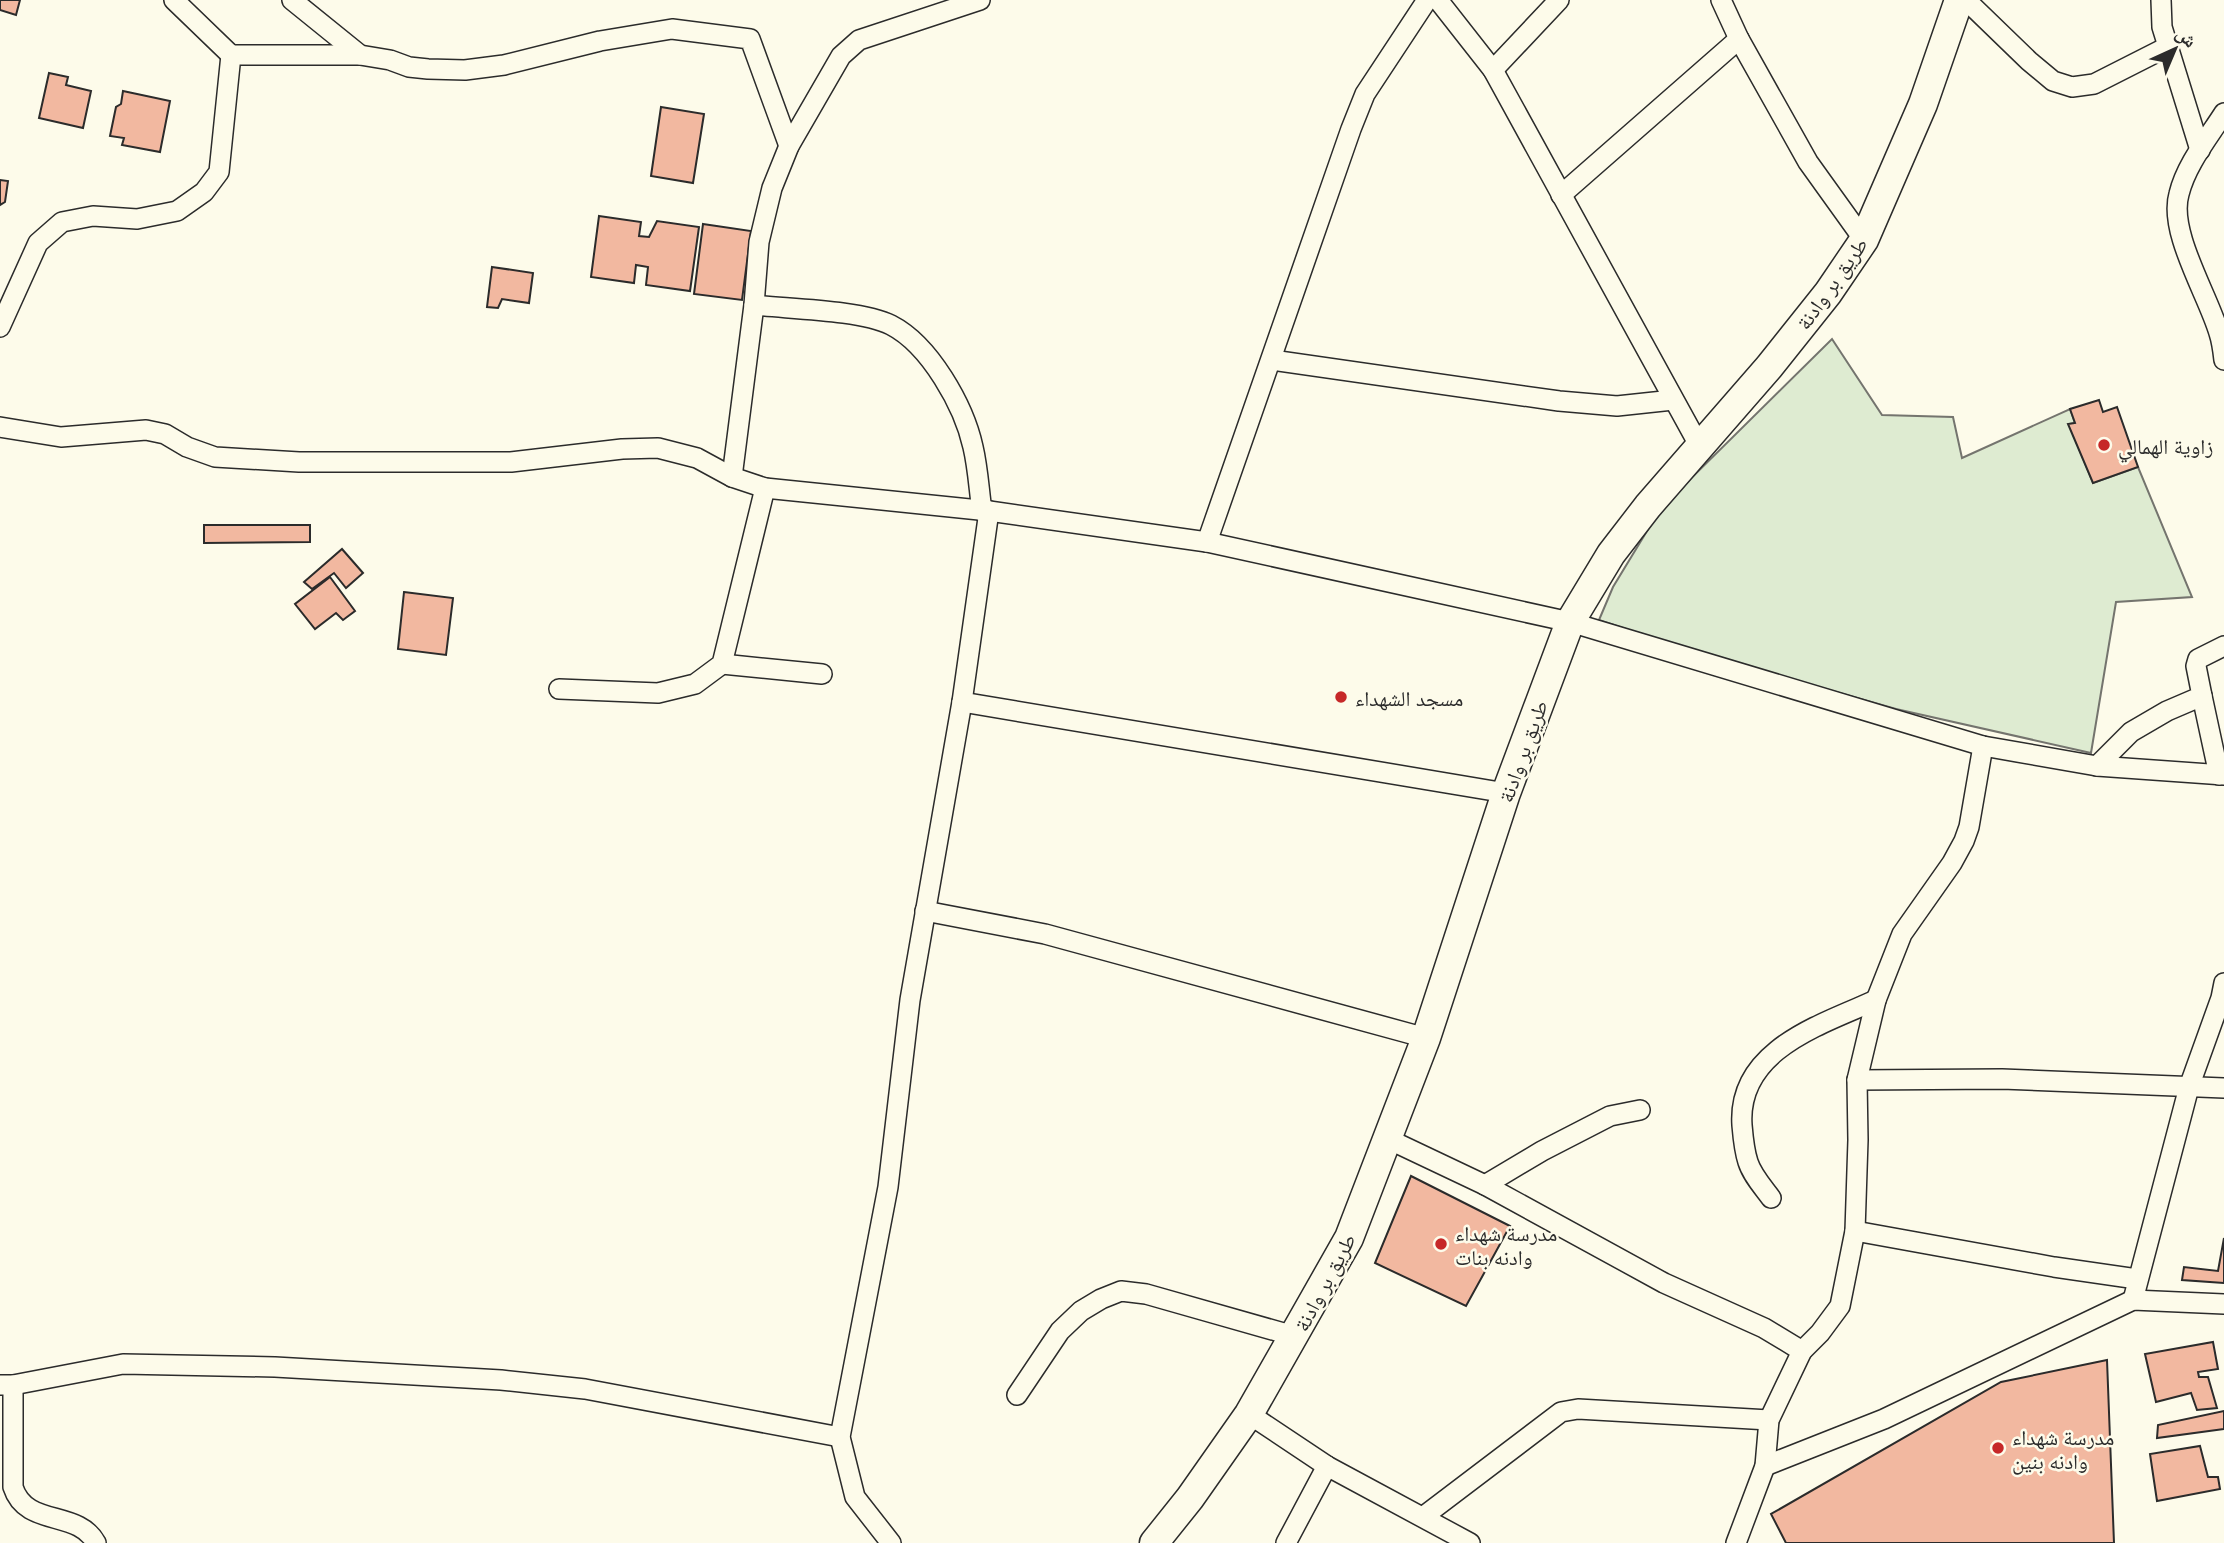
<svg xmlns="http://www.w3.org/2000/svg" width="2224" height="1543" font-family="Lato,'Noto Naskh Arabic',sans-serif">
	<rect width="100%" height="100%" fill="#fdfbea"/>
	<polygon fill="#deebd1" stroke="#74746e" stroke-width="2" points="1832,339 1882,415 1953,417 1962,458 2070,409 2075,423 2069,424 2093,483 2138,467 2192,597 2116,602 2091,753 1896,709 1691,651 1599,620 1613,587 1661,508"/>
	<g fill="#f2b8a0" stroke="#2b2b2b" stroke-width="2">
		<polygon points="0,0 20,0 16,15 0,10"/>
		<polygon points="49,73 68,77 66,85 91,91 83,128 39,118"/>
		<polygon points="123,91 170,101 160,152 122,145 124,138 110,136 116,107 121,104"/>
		<polygon points="661,107 704,114 693,183 651,176"/>
		<polygon points="0,180 8,181 5,202 0,205"/>
		<polygon points="599,216 641,222 639,236 649,237 657,221 699,227 690,291 646,285 648,267 636,265 634,283 591,277"/>
		<polygon points="703,224 751,231 742,300 694,294"/>
		<polygon points="492,267 533,273 529,303 502,299 498,308 487,307"/>
		<polygon points="2099,400 2103,412 2117,407 2138,467 2093,483 2068,424 2075,423 2070,409"/>
		<polygon points="204,525 310,525 310,542 204,543"/>
		<polygon points="342,549 363,573 346,588 334,573 312,589 304,582"/>
		<polygon points="330,577 355,611 343,620 336,613 315,629 295,604"/>
		<polygon points="404,592 453,598 446,655 398,649"/>
		<polygon points="1411,1176 1510,1226 1466,1306 1375,1263"/>
		<polygon points="2224,1238 2224,1283 2182,1280 2184,1267 2218,1271"/>
		<polygon points="2213,1342 2218,1369 2198,1372 2199,1377 2208,1377 2217,1408 2197,1410 2191,1393 2156,1402 2145,1354"/>
		<polygon points="2107,1360 2114,1543 1786,1543 1771,1514 2001,1382"/>
		<polygon points="2224,1411 2224,1429 2157,1438 2158,1425"/>
		<polygon points="2200,1446 2208,1477 2218,1477 2220,1489 2157,1501 2150,1454"/>
	</g>
	<g fill="none" stroke-linecap="round" stroke-linejoin="round">
		<g stroke="#2b2b2b" stroke-width="22">
			<g id="street">
				<polyline points="174,0 231,55"/>
				<polyline points="292,0 360,55 390,60 409,67 428,69 465,70 504,65 600,41 672,29 750,39 789,146"/>
				<polyline points="1438,0 1493,70 1700,447"/>
				<polyline points="1721,0 1739,39 1808,162 1864,240"/>
				<polyline points="1966,0 2029,61 2053,81 2072,87 2094,84 2167,47"/>
				<polyline points="2161,0 2162,27 2200,150"/>
				<polyline points="1493,70 1559,0"/>
				<path d="M2224 113C2208 138 2186 165 2179 194 2168 232 2208 295 2219 333 2222 342 2223 351 2224 360"/>
				<polyline points="1561,195 1739,39"/>
				<path d="M754 305C790 309 861 310 891 325 930 345 964 406 973 447 978 468 979 490 982 511"/>
				<polyline points="0,327 38,243 62,222 93,216 137,219 177,211 204,192 219,172 231,55 360,55"/>
				<polyline points="1272,360 1559,401 1617,406 1673,400"/>
				<polyline points="0,427 61,437 146,430 165,434 187,447 215,457 299,462 511,462 622,449 658,448 697,458 732,477 765,488 989,511 1207,542 1570,622 1983,746 2097,766 2224,775"/>
				<polyline points="732,477 754,305 759,242 772,188 789,146 841,56 859,40 980,0"/>
				<polyline points="1207,542 1351,129 1365,94 1427,0"/>
				<polyline points="722,664 822,674"/>
				<polyline points="559,689 658,693 695,684 722,664 765,488"/>
				<polyline points="2202,696 2219,775"/>
				<polyline points="962,702 1506,793"/>
				<polyline points="2097,766 2131,732 2167,711 2202,696 2196,666 2198,659 2224,646"/>
				<polyline points="925,911 1045,934 1426,1038"/>
				<polyline points="1857,1080 2002,1079 2224,1088"/>
				<polyline points="1388,1139 1485,1185 1664,1283 1764,1328 1802,1351"/>
				<polyline points="1485,1185 1542,1151 1610,1116 1640,1110"/>
				<path d="M1771 1198C1763 1187 1752 1175 1748 1162 1744 1150 1743 1137 1742 1125 1737 1050 1820 1025 1876 1000"/>
				<polyline points="1855,1231 2054,1267 2137,1279"/>
				<polyline points="2133,1300 2189,1087 2221,998 2224,983"/>
				<polyline points="0,1385 13,1385 123,1364 275,1367 501,1380 585,1389 840,1437"/>
				<path d="M13 1385V1487C26 1528 78 1509 96 1543"/>
				<polyline points="1017,1395 1060,1331 1081,1311 1101,1299 1121,1291 1146,1294 1294,1336"/>
				<polyline points="1249,1414 1327,1466 1470,1543"/>
				<polyline points="1765,1466 1884,1419 2133,1300 2224,1304"/>
				<polyline points="1424,1516 1561,1412 1578,1409 1769,1420"/>
				<polyline points="891,1543 855,1497 840,1437 888,1187 910,1000 962,702 989,511"/>
				<polyline points="1286,1543 1327,1466"/>
				<polyline points="1736,1543 1765,1466 1769,1420 1802,1351 1820,1333 1840,1306 1855,1231 1858,1140 1857,1080 1876,1000 1902,934 1952,863 1964,841 1969,827 1983,746"/>
			</g>
		</g>
		<g stroke="#2b2b2b" stroke-width="31">
			<polyline id="secondary" points="1154,1543 1190,1498 1249,1414 1349,1238 1426,1038 1506,793 1570,622 1611,554 1648,506 1769,367 1828,293 1864,240 1923,104 1959,0"/>
		</g>
		<use href="#street" stroke="#fdfbea" stroke-width="19"/>
		<use href="#secondary" stroke="#fdfbea" stroke-width="28"/>
	</g>
	<g fill="#c62828" stroke="#fdfbea" stroke-width="2.5">
		<circle cx="2104" cy="445" r="7"/>
		<circle cx="1341" cy="697" r="7"/>
		<circle cx="1441" cy="1244" r="7"/>
		<circle cx="1998" cy="1448" r="7"/>
	</g>
	<g text-anchor="middle" dominant-baseline="central" stroke-width="5" stroke-linejoin="round" paint-order="stroke">
		<g font-size="21" fill="#2b2b2b" stroke="#fdfbea">
			<text transform="translate(1831 283) rotate(-55)">طريق بر وادنة</text>
			<text transform="translate(1522 751) rotate(-70)">طريق بر وادنة</text>
			<text transform="translate(1324 1282) rotate(-62)">طريق بر وادنة</text>
		</g>
		<g font-size="21" fill="#2b2b2b" stroke="#fdfbea" text-anchor="start">
			<text x="2118" y="445">زاوية الهمالي</text>
			<text x="1355" y="697">مسجد الشهداء</text>
			<text x="1455" y="1232">مدرسة شهداء<tspan x="1455" dy="24">وادنه بنات</tspan></text>
			<text x="2012" y="1436">مدرسة شهداء<tspan x="2012" dy="24">وادنه بنين</tspan></text>
		</g>
	</g>
	<g transform="translate(2175 49) rotate(44)" stroke="#fdfbea" stroke-width="5" paint-order="stroke">
	<path d="M0-5L12 26L0 18L-12 26Z" fill="#2b2b2b"/>
	<text y="-10" font-size="19" font-weight="bold" text-anchor="middle" fill="#2b2b2b">ش</text>
	</g>
</svg>
